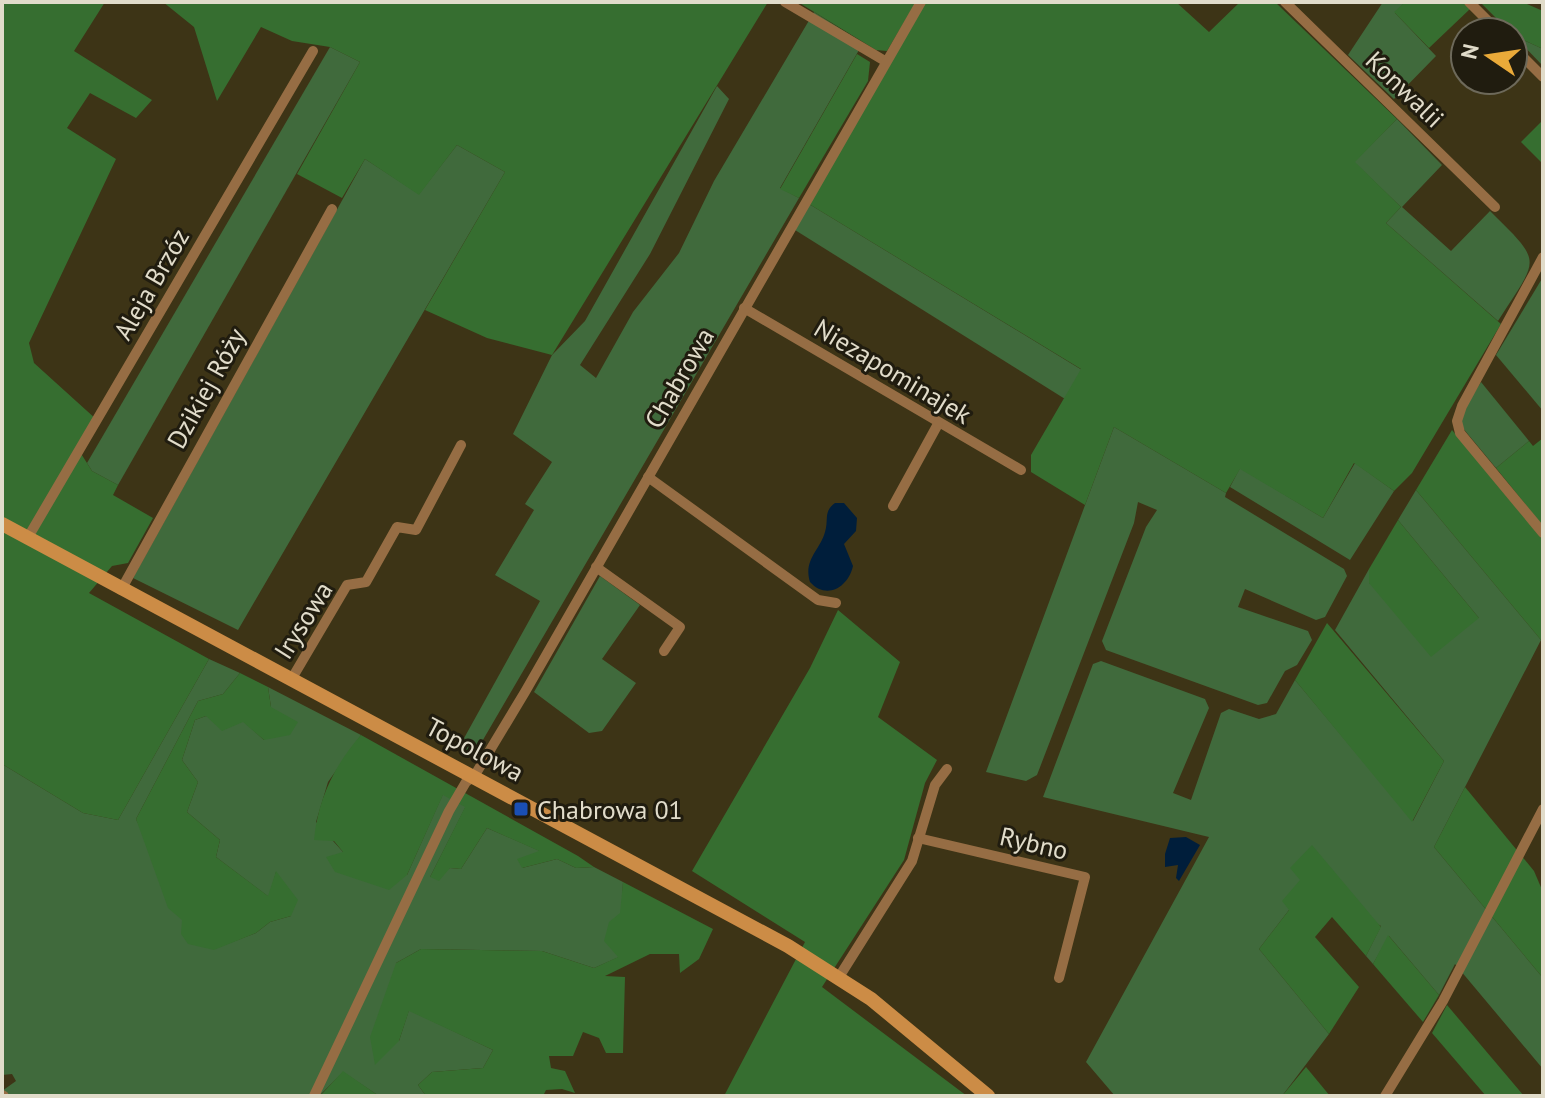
<svg xmlns="http://www.w3.org/2000/svg" width="1545" height="1098" font-family="'PT Sans',sans-serif">
	<rect width="100%" height="100%" fill="#3d3416"/>
	<g fill="#406a3c">
		<polygon points="1383,2 1405,2 1395,13 1436,56 1394,99 1348,55"/>
		<polygon points="814,12 863,43 780,188 799,198 473,757 458,749 540,601 495,575 534,510 525,504 552,462 513,434 552,355 585,321 717,86 729,99 650,254 580,365 596,378 633,312 679,253 714,181"/>
		<polygon points="1513,35 1543,49 1543,66"/>
		<polygon points="330,47 360,62 118,485 92,471 87,463"/>
		<path d="M1397 119 1442 165 1402 207 1451 251 1490 211C1545 265 1538 257 1498 321L1386 223 1401 207 1354 162Z"/>
		<polygon points="457,145 505,172 238,630 133,578 365,159 419,194"/>
		<polygon points="809,204 1082,370 1065,399 795,230"/>
		<polygon points="1543,277 1543,411 1496,355"/>
		<polygon points="1481,382 1529,441 1496,468 1462,427 1462,412"/>
		<polygon points="1114,427 1226,493 1225,497 1344,569 1347,576 1325,617 1316,620 1245,589 1238,607 1308,631 1312,640 1297,665 1285,671 1267,703 1258,705 1106,650 1102,641 1146,527 1157,510 1138,502 1134,523 1037,775 1026,781 986,772"/>
		<polygon points="1355,463 1394,491 1350,560 1230,487 1240,468 1323,518"/>
		<polygon points="1416,490 1541,640 1434,847 1543,978 1543,1069 1455,964 1439,995 1389,936 1373,964 1366,956 1381,926 1301,880 1289,910 1259,949 1329,1034 1282,1096 1115,1096 1086,1062 1209,837 1043,797 1093,664 1101,661 1205,699 1209,708 1173,793 1191,800 1221,713 1229,709 1259,719 1276,714 1295,680 1413,821 1444,761 1335,630 1369,569 1369,583 1479,618 1398,520"/>
		<polygon points="600,576 640,605 602,659 636,683 602,731 589,733 534,692"/>
		<polygon points="209,659 240,673 223,694 198,701 136,819 183,920 214,949 256,933 270,922 291,916 276,872 269,897 216,857 220,840 187,812 198,782 182,760 195,720 206,716 233,725 243,721 264,740 271,707 268,687 361,735 328,782 316,822 343,852 407,875 443,794 466,806 430,877 450,868 461,869 487,828 540,851 522,868 557,859 576,868 594,867 623,882 619,957 594,968 542,951 421,949 396,963 399,1041 409,1010 493,1050 483,1068 432,1072 418,1085 426,1096 379,1096 343,1072 319,1096 9,1096 2,1091 16,1081 12,1074 2,1075 2,764 83,813 118,820"/>
	</g>
	<g fill="#366e30">
		<polygon points="2,2 105,2 74,51 152,100 136,118 90,93 67,128 116,159 29,343 34,363 97,420 80,452 92,471 118,485 113,495 153,518 128,563 112,566 89,593 209,659 118,820 83,813 2,764"/>
		<polygon points="163,2 768,2 552,355 487,338 425,310 505,172 457,145 419,195 365,159 342,198 297,174 360,62 330,47 292,41 261,27 217,101 194,27"/>
		<polygon points="798,2 916,2 887,51 876,50"/>
		<polygon points="925,2 1176,2 1209,32 1240,2 1275,2 1397,119 1355,162 1401,207 1386,223 1501,324 1412,473 1394,491 1354,463 1323,518 1240,469 1226,493 1114,427 1085,505 1031,472 1031,455 1081,369 809,204"/>
		<polygon points="1405,2 1465,2 1471,8 1429,48 1394,12"/>
		<polygon points="1480,2 1522,2 1543,11 1543,49 1513,35"/>
		<polygon points="857,54 870,62 868,81 799,198 780,189"/>
		<polygon points="1543,120 1543,164 1521,142"/>
		<polygon points="1452,430 1543,540 1541,640 1416,490"/>
		<polygon points="1543,438 1543,526 1496,468 1529,441 1533,446"/>
		<polygon points="1398,520 1479,618 1431,657 1369,583 1369,569"/>
		<polygon points="838,610 900,662 878,717 937,760 925,783 904,860 822,987 967,1096 724,1096 805,942 692,871 810,668"/>
		<polygon points="1327,623 1444,761 1412,822 1295,680"/>
		<polygon points="240,673 268,687 271,707 298,722 290,735 264,740 243,722 222,731 206,716 195,720 182,760 198,782 187,812 220,840 216,857 268,896 276,871 298,900 291,916 270,922 256,933 214,950 188,944 181,934 182,920 168,908 136,819 198,701 223,694"/>
		<path d="M361 735 578 856 594 867 576 868 557 859 522 868 517 859 539 851 487 828 461 869 450 868 439 881 430 877 465 807 443 795 407 875 389 890 335 872 326 857 343 852 334 841 314 840C318 799 334 766 361 735Z"/>
		<polygon points="1465,787 1534,871 1543,892 1543,978 1434,847"/>
		<polygon points="1312,845 1381,927 1366,956 1332,917 1315,937 1359,987 1329,1034 1259,949 1289,910 1282,901 1300,880 1290,868"/>
		<polygon points="623,882 713,929 699,959 680,973 679,954 650,954 605,976 625,977 623,1053 606,1053 599,1038 583,1032 573,1056 549,1056 551,1068 565,1071 575,1093 562,1089 546,1090 543,1096 426,1096 418,1085 432,1072 483,1068 493,1050 409,1011 399,1041 375,1065 370,1037 396,963 421,949 542,951 594,968 618,957 604,941 609,922 620,913"/>
		<polygon points="1388,935 1439,995 1423,1022 1373,964"/>
		<polygon points="1447,1005 1524,1096 1486,1096 1432,1033"/>
		<polygon points="1306,1067 1330,1096 1282,1096"/>
		<polygon points="343,1071 379,1096 320,1096"/>
	</g>
	<g fill="#001e3b">
		<path d="M835 503H844L857 518 856 531 844 544 853 566C848 588 826 600 810 582 803 560 820 550 825 532 829 519 823 512 835 503Z"/>
		<polygon points="1186,837 1200,845 1179,881 1176,878 1178,865 1165,867 1165,854 1170,838"/>
	</g>
	<g fill="none" stroke-linecap="round" stroke-linejoin="round">
		<g stroke="#966d44" stroke-width="10">
			<polyline points="785,2 885,61"/>
			<polyline points="1285,2 1495,207"/>
			<polyline points="1469,2 1499,32"/>
			<polyline points="1513,47 1543,77"/>
			<polyline points="1543,257 1462,406 1457,421 1460,433 1543,533"/>
			<polyline points="744,308 1021,470"/>
			<polyline points="648,477 818,600 836,603"/>
			<polyline points="893,506 938,424"/>
			<polyline points="27,539 313,51"/>
			<polyline points="596,567 680,627 664,651"/>
			<polyline points="121,590 332,209"/>
			<polyline points="291,680 347,585 366,582 397,527 416,530 461,445"/>
			<polyline points="918,838 1085,877 1059,978"/>
			<polyline points="839,977 912,861 935,785 947,769"/>
			<polyline points="2,1095 4,1096"/>
			<polyline points="314,1096 449,811 466,782 475,775 525,692 921,2"/>
			<polyline points="1385,1096 1443,1001 1543,809"/>
		</g>
		<polyline stroke="#cc8c46" stroke-width="14" points="2,524 788,946 871,999 988,1096"/>
	</g>
	<rect fill="#1a4fb4" stroke="#201c0f" stroke-width="3" x="513" y="801" width="16" height="16" rx="4"/>
	<g text-anchor="middle" dominant-baseline="central" stroke-width="6" stroke-linejoin="round" paint-order="stroke">
		<g font-size="26" fill="#e1dcca" stroke="#201c0f">
			<text transform="translate(1405 89) rotate(44)">Konwalii</text>
			<text transform="translate(151 284) rotate(-60)">Aleja Brzóz</text>
			<text transform="translate(893 371) rotate(31)">Niezapominajek</text>
			<text transform="translate(679 378) rotate(-60)">Chabrowa</text>
			<text transform="translate(206 388) rotate(-61)">Dzikiej Róży</text>
			<text transform="translate(303 620) rotate(-58)">Irysowa</text>
			<text transform="translate(475 749) rotate(28)">Topolowa</text>
			<text transform="translate(1034 843) rotate(13)">Rybno</text>
		</g>
		<g font-size="26" fill="#e1dcca" stroke="#201c0f" text-anchor="start">
			<text x="537" y="809">Chabrowa 01</text>
		</g>
	</g>
	<rect width="1545" height="1098" fill="none" stroke="#e1dcca" stroke-width="8"/>
	<g transform="translate(1489 56) rotate(283)"><circle r="38" fill="#201c0f" stroke="#6d695a" stroke-width="2"/>
	<path d="M0-6L14 30L0 20L-14 30Z" fill="#eaaa39"/>
	<text y="-12" font-size="22" font-weight="bold" text-anchor="middle" fill="#e1dcca">N</text>
	</g>
</svg>
